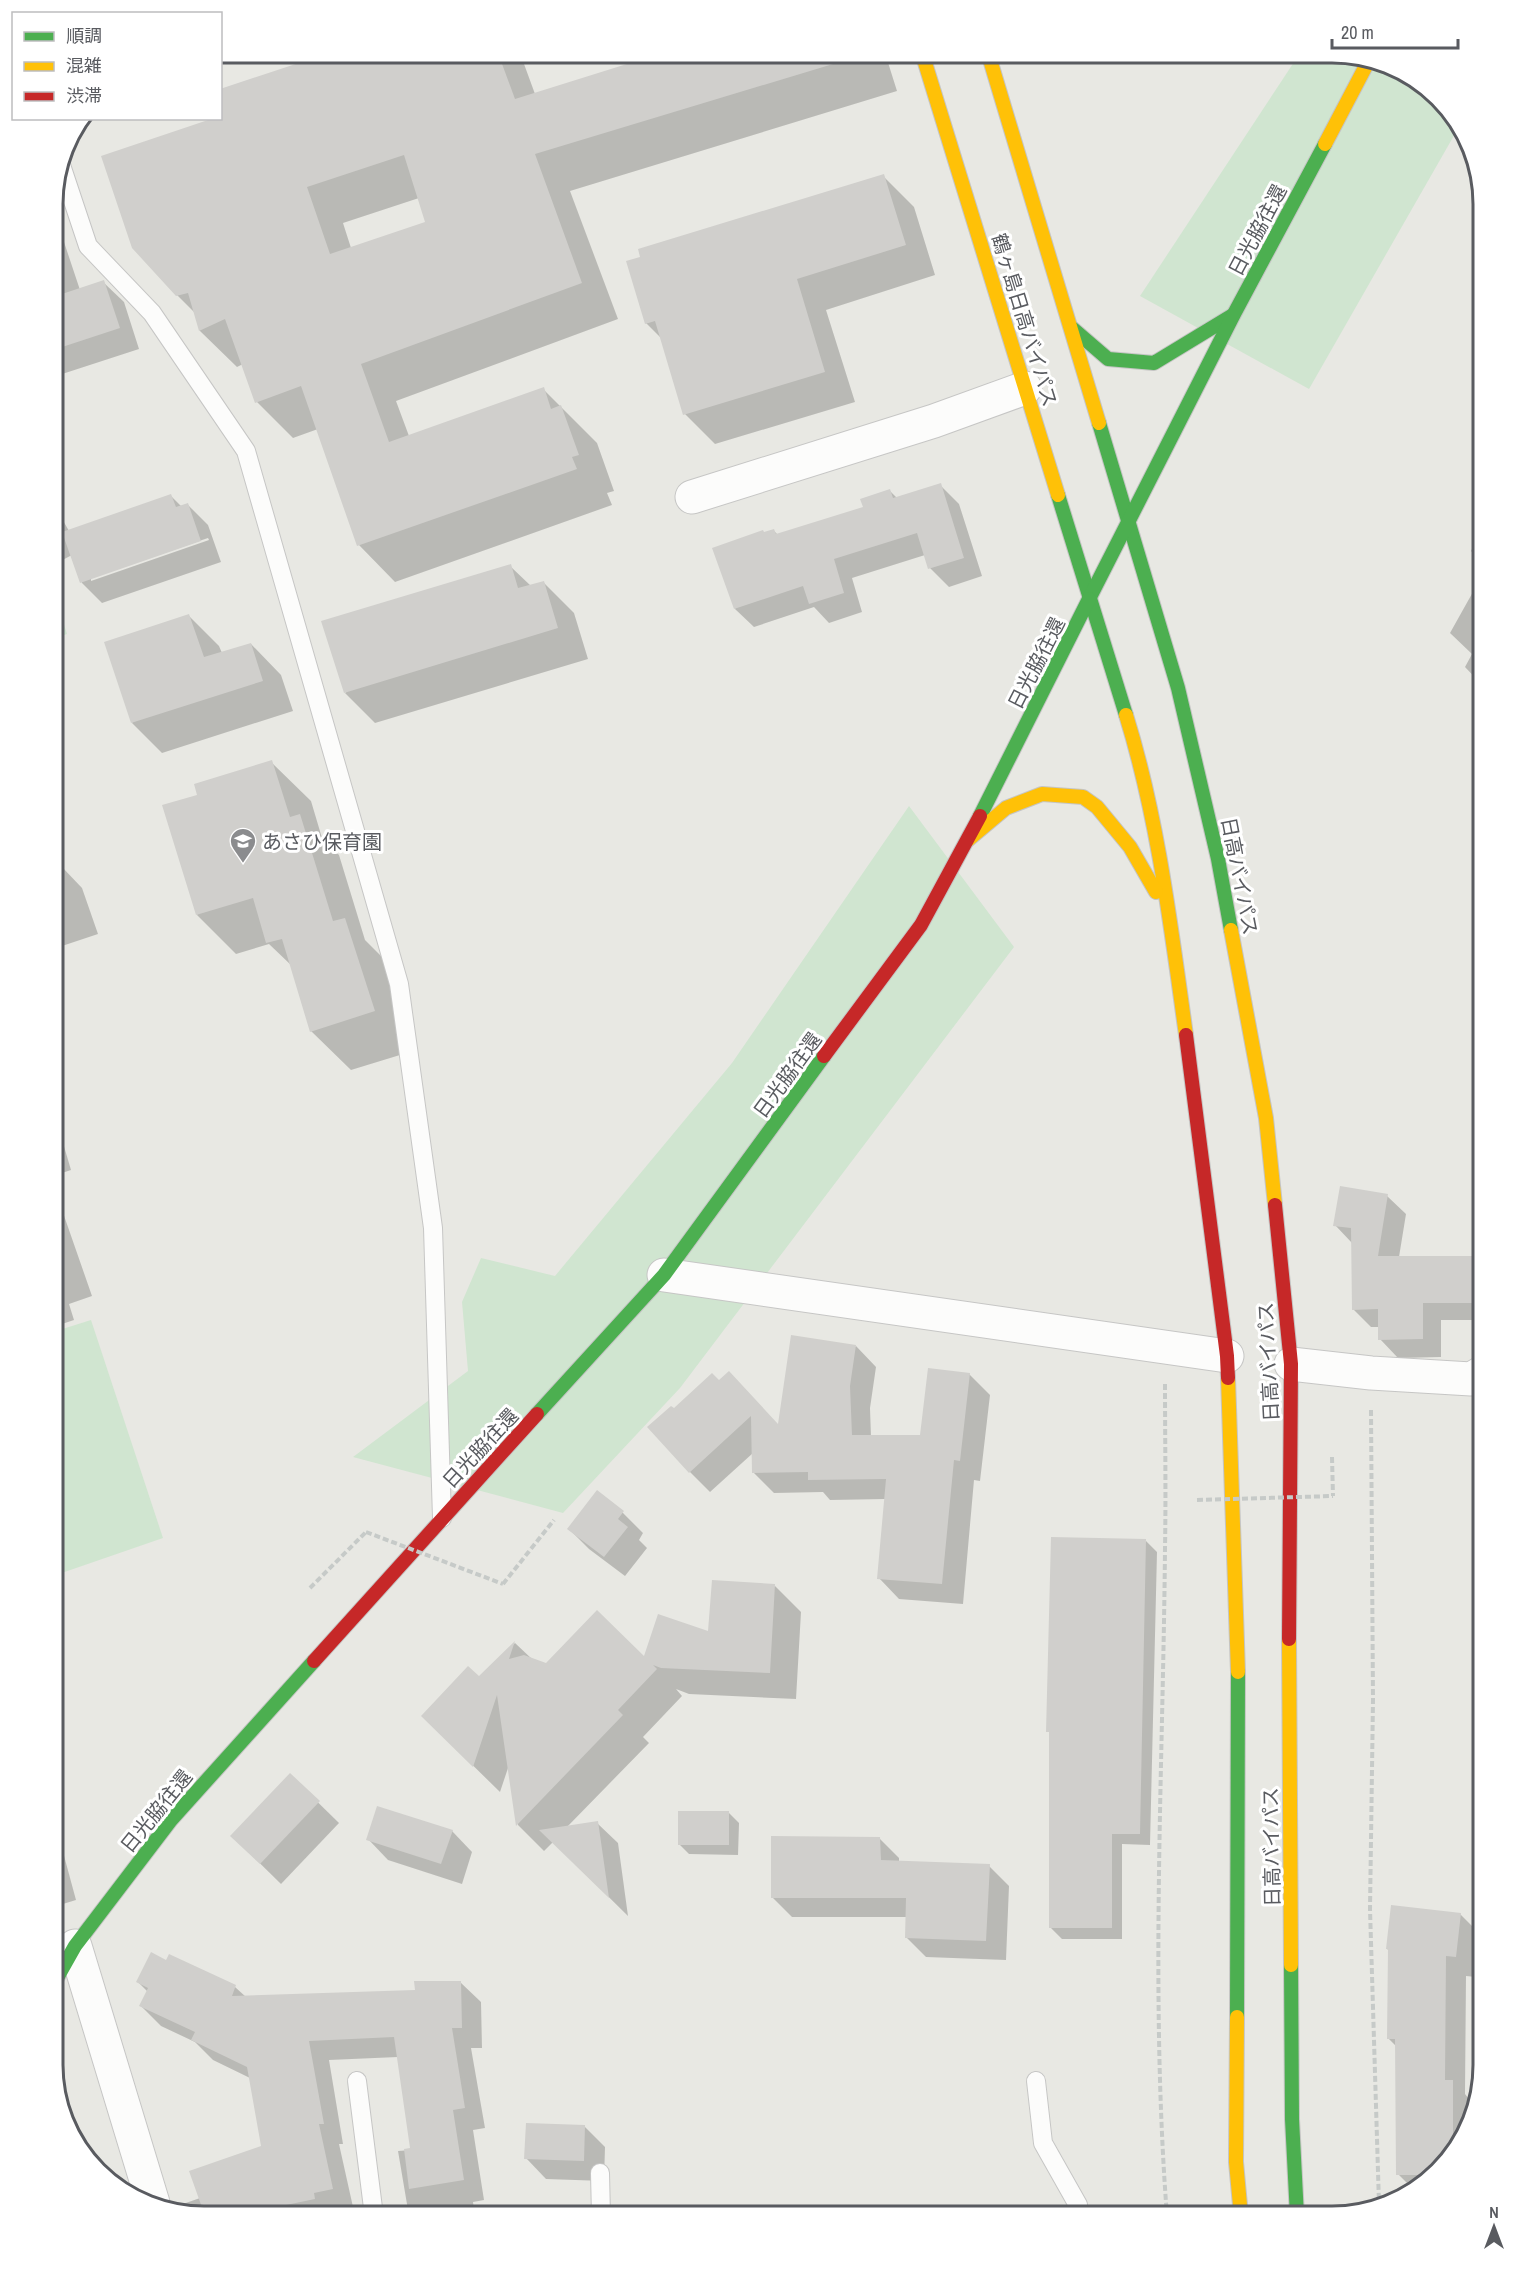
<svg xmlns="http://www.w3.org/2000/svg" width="1536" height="2269" font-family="'Archivo Narrow','Noto Sans JP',sans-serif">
	<rect width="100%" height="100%" fill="#e8e8e3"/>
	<g fill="#d0e5d0">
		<polygon points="1300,53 1342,53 1416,78 1460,125 1309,389 1140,296"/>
		<polygon points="53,590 67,634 53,639"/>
		<polygon points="909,806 1014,947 680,1388 563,1513 353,1457 468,1371 462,1302 481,1258 555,1276 732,1063"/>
		<polygon points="91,1320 163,1538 53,1576 53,1332"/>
	</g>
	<g fill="#0003" fill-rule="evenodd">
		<path d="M334 53H520L535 94 667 53H885L897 91 570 191 618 319 396 401 409 436 543 389 597 443 614 491 607 493 612 505 395 582 359 545 318 429 293 438 257 402 243 364 237 367 200 331 196 314 177 295 211 118H220V91ZM419 198 427 223 351 248 343 223Z"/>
		<polygon points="883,176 914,207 935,275 826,310 855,402 715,444 685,414 662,339 646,323"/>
		<polygon points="53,209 80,290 103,282 124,302 139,349 53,377"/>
		<polygon points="1483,228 1483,254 1475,246"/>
		<polygon points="940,485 959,504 982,576 949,587 930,568 925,555 852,578 862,612 829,623 814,607 754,627 735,609 764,534 774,531 778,535 865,508 890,491 897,498"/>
		<path d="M171 496 182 507 188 505 208 525 221 562 102 603 82 583 72 555 53 565V503L69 531ZM208 538 209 540 91 581V578Z"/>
		<polygon points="1483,528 1483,564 1471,551"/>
		<polygon points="510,566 531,586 543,582 574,613 588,659 375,723 345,693"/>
		<polygon points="1483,574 1483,686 1465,667 1472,654 1450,633"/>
		<polygon points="189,616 219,646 222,653 251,644 281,675 293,711 162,753 132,723"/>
		<polygon points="271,762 311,801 322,838 339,855 365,940 384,959 413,1051 351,1070 311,1031 292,966 269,944 236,954 197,915"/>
		<polygon points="53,789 58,807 53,809"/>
		<polygon points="62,867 82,888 98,934 53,949 53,870"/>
		<polygon points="53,1109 71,1170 53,1176"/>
		<polygon points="53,1184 92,1296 69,1304 74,1320 53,1327"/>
		<polygon points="1387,1196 1406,1214 1399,1257 1479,1257 1483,1262 1483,1320 1441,1320 1441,1357 1398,1358 1380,1339 1380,1327 1371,1327 1353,1309 1352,1243 1335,1225"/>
		<polygon points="856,1346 876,1367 870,1408 871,1437 922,1437 969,1374 990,1395 980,1481 974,1480 963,1604 899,1599 879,1578 886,1499 830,1500 823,1492 774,1493 753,1472 753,1453 710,1492 690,1472 674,1411 712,1376 779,1426"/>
		<polygon points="597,1492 623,1513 643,1533 639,1540 647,1548 625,1576 589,1549 569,1529"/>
		<polygon points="1146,1541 1157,1552 1150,1845 1122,1844 1122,1939 1062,1939 1051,1928 1051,1734 1048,1731"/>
		<polygon points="775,1586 801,1612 796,1699 689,1694 676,1689 682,1696 643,1737 649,1743 567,1827 597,1823 618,1843 628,1916 553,1842 544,1851 518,1825 509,1765 500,1792 449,1742 479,1678 515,1643 533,1660 546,1665 644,1658 709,1633"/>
		<polygon points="290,1775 339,1823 281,1884 232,1836"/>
		<polygon points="729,1813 739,1823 738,1855 689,1854 679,1844"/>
		<polygon points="53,1815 76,1900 53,1907"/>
		<polygon points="452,1831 472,1852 462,1884 388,1860 368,1839"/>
		<polygon points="879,1838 899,1858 899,1862 989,1866 1009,1886 1006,1960 926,1957 906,1937 907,1917 792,1917 772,1897"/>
		<polygon points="1460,1914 1481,1935 1476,1977 1466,1976 1465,2094 1473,2104 1463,2141 1414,2190 1398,2174 1397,2047 1388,2038 1390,1951 1387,1949"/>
		<polygon points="167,1962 235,1987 246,1997 416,1992 460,1982 481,2002 482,2048 471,2048 485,2128 473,2130 484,2200 473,2202 475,2216 409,2216 398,2151 412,2150 398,2057 329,2060 343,2144 339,2144 355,2216 194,2216 186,2214 183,2204 200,2198 263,2147 250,2078 213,2060 195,2042 161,2026 141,2006 148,1992 138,1982"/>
		<polygon points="584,2126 605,2147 604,2181 546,2179 526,2158"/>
		<polygon points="766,2214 939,2215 941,2216 766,2216"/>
	</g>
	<g fill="#d0cfcc" fill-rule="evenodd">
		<path d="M329 53H498L515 99 662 53H841L843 61 535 154 582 283 361 364 389 442 544 387 551 409 561 405 579 455 572 457 577 469 357 546 301 386 255 403 225 319 199 331 188 293 176 296 132 248 101 156 214 118H220V89ZM404 155 425 222 330 254 307 187Z"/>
		<polygon points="884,174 906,245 797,279 825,372 683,415 655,321 645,324 626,261 640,257 638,249"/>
		<polygon points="104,280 120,328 53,350 53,297"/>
		<polygon points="941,483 964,558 928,569 917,533 834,559 844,593 809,604 803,586 734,609 712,548 763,530 764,532 774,529 776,534 863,507 860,499 890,489 893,498"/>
		<polygon points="171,494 176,507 188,503 201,541 80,583 62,532"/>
		<polygon points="511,564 518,588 544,581 558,628 344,693 321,621"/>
		<polygon points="189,614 204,657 251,643 263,681 131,723 104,642"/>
		<polygon points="272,760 290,817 300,814 333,921 345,918 375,1011 310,1032 282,939 266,943 253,898 196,915 162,805 197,795 194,784"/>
		<polygon points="1340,1186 1388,1194 1378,1256 1479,1256 1479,1303 1423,1303 1423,1339 1378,1340 1378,1309 1352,1310 1351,1228 1333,1226"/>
		<polygon points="791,1335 856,1345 850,1386 852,1435 920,1435 928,1368 970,1373 960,1461 954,1460 942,1584 877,1579 886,1479 808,1480 808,1472 752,1473 751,1416 689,1473 647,1427 671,1406 674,1408 712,1373 719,1380 729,1371 778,1424"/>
		<polygon points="597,1490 624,1511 618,1519 628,1527 604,1557 567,1529"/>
		<polygon points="1051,1537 1146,1539 1140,1834 1112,1834 1112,1928 1049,1928 1049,1732 1046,1732"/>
		<polygon points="712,1580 775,1584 770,1673 661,1668 653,1665 657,1669 618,1710 623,1715 516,1826 497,1695 473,1767 421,1716 468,1666 479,1676 515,1641 509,1659 524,1655 546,1663 597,1610 644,1656 658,1614 708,1631"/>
		<polygon points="290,1773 320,1801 260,1864 230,1836"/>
		<polygon points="377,1806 453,1830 441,1864 366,1840"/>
		<rect x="678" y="1811" width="51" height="34"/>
		<polygon points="598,1821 609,1898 539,1830"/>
		<polygon points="771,1836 880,1837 881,1860 990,1864 986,1941 905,1938 906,1898 771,1898"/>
		<polygon points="1391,1905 1461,1913 1456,1957 1446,1956 1445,2080 1453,2080 1453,2151 1429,2175 1396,2175 1395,2039 1387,2039 1388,1949 1386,1949"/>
		<polygon points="151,1952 166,1960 169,1954 236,1985 232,1996 415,1990 414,1981 461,1981 462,2028 452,2028 465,2108 453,2110 464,2180 409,2189 404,2149 410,2148 394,2037 309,2041 324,2124 319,2124 333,2189 314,2193 315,2199 262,2210 265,2216 205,2216 189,2171 261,2146 247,2067 191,2040 195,2032 139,2006 148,1988 136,1982"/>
		<polygon points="526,2123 585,2125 584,2161 524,2159"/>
	</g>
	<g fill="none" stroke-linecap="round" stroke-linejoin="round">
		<g stroke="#c6c6c5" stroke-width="20">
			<g id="lane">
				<polyline points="60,162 88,246 152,313 246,451 399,984 433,1228 442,1518"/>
				<polyline points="357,2081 374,2216"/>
				<polyline points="1036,2081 1043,2143 1078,2205 1078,2216"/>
				<polyline points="600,2173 601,2216"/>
			</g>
		</g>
		<g stroke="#c6c6c5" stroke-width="35">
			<g id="street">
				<polyline points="692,497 934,421 1025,388"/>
				<polyline points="664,1275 1227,1356"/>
				<polyline points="1291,1364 1371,1373 1471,1379 1483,1372"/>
				<polyline points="75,1946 153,2203"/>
			</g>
		</g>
		<g stroke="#c5c5c4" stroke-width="16">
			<g id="fast">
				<polyline points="1072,328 1108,359 1154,363 1233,315"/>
				<polyline points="1099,423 1178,688 1218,859 1231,930"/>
				<polyline points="1058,495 1126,715"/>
				<polyline points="1089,599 1234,314 1325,144"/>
				<polyline points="980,816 1089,599"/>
				<polyline points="537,1414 664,1275 824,1056"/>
				<polyline points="1291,1965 1292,2119 1297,2216"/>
				<polyline points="53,1985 75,1946 171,1820 314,1661"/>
				<polyline points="1237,2017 1238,1672"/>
			</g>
		</g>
		<g stroke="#c5c5c4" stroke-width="16">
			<g id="slow">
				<polyline points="922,53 1058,495"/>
				<polyline points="988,53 1099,423"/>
				<polyline points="1325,144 1368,62"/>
				<path d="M1126 715C1158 818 1171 928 1186 1035"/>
				<polyline points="968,840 1006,808 1042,794 1083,797 1097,807 1130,847 1156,892"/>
				<polyline points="1231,930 1266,1118 1275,1205"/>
				<polyline points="1228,1378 1238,1672"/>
				<polyline points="1289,1639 1291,1965"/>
				<polyline points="1237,2017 1236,2162 1241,2216"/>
			</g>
		</g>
		<g stroke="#c5c5c4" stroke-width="16">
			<g id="jam">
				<polyline points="1186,1035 1227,1356 1228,1378"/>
				<polyline points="824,1056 921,925 980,816"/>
				<polyline points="1275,1205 1291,1364 1289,1639"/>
				<polyline points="314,1661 537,1414"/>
			</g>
		</g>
		<g stroke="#c6cac8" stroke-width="4" stroke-dasharray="6 3" stroke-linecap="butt">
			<path d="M1165 1384C1165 1439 1166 1493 1165 1548 1163 1771 1150 1994 1167 2216"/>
			<polyline points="1371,1410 1373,1700 1370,1909 1379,2204"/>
			<polyline points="1332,1457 1333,1496"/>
			<polyline points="503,1584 554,1520"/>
			<polyline points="310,1588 366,1532"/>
		</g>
		<use href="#lane" stroke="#fcfcfb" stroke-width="18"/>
		<use href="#street" stroke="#fcfcfb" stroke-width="33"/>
		<use href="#fast" stroke="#4caf50" stroke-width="14"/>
		<use href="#slow" stroke="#ffc107" stroke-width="14"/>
		<use href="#jam" stroke="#c62828" stroke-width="14"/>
		<g stroke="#c6cac8" stroke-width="4" stroke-dasharray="6 3" stroke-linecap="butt">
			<polyline points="1197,1500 1333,1496"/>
			<polyline points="366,1532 503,1584"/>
		</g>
	</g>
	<defs>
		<g id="school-pin" transform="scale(1.35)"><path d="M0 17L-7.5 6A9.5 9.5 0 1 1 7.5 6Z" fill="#8b8c8e" stroke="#fff"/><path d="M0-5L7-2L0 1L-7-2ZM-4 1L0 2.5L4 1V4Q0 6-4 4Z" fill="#fff"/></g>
	</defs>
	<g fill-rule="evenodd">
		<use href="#school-pin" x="243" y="841"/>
	</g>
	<g text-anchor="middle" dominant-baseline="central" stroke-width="6" stroke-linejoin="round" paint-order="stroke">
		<g font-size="20" fill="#595b60" stroke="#fff">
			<text transform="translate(1257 230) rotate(-62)">日光脇往還</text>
			<text transform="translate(1025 320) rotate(73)">鶴ヶ島日高バイパス</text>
			<text transform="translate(1036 663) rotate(-63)">日光脇往還</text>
			<text transform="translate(1240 876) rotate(79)">日高バイパス</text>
			<text transform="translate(787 1075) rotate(-54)">日光脇往還</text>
			<text transform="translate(1268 1362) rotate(-93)">日高バイパス</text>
			<text transform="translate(480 1448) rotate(-47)">日光脇往還</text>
			<text transform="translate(156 1811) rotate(-51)">日光脇往還</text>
			<text transform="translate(1271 1847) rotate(-91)">日高バイパス</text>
		</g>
		<g font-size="20" fill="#595b60" stroke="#fff" text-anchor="start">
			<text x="262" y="841">あさひ保育園</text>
		</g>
	</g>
	<path d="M0 0H1536V2269H0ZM204 63H1332A141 141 0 0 1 1473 204V2065A141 141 0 0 1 1332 2206H204A141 141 0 0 1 63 2065V204A141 141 0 0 1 204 63Z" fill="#fff" fill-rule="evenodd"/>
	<path fill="none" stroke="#595b60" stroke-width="3" d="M204 63H1332A141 141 0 0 1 1473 204V2065A141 141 0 0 1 1332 2206H204A141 141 0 0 1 63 2065V204A141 141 0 0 1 204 63Z"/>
	<rect x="12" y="12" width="210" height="108" fill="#ffffff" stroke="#bdbdbf" stroke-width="1.5"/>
	<rect x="24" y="32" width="30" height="9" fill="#4caf50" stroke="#bdbdbf" stroke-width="1.5"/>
	<text x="66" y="42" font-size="18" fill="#595b60">順調</text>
	<rect x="24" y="62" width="30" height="9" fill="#ffc107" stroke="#bdbdbf" stroke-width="1.5"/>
	<text x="66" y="72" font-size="18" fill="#595b60">混雑</text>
	<rect x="24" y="92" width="30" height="9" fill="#c62828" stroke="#bdbdbf" stroke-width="1.5"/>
	<text x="66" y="102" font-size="18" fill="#595b60">渋滞</text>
	<g transform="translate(1494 2227)" stroke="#ffffff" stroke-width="4.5" paint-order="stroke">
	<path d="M0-4.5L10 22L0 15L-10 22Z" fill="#595b60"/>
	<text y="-9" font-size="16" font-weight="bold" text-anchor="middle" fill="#595b60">N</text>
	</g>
	<path d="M1332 39v9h126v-9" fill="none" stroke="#595b60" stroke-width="3"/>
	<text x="1341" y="39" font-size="18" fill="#595b60" stroke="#ffffff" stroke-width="4.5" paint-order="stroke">20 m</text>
</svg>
